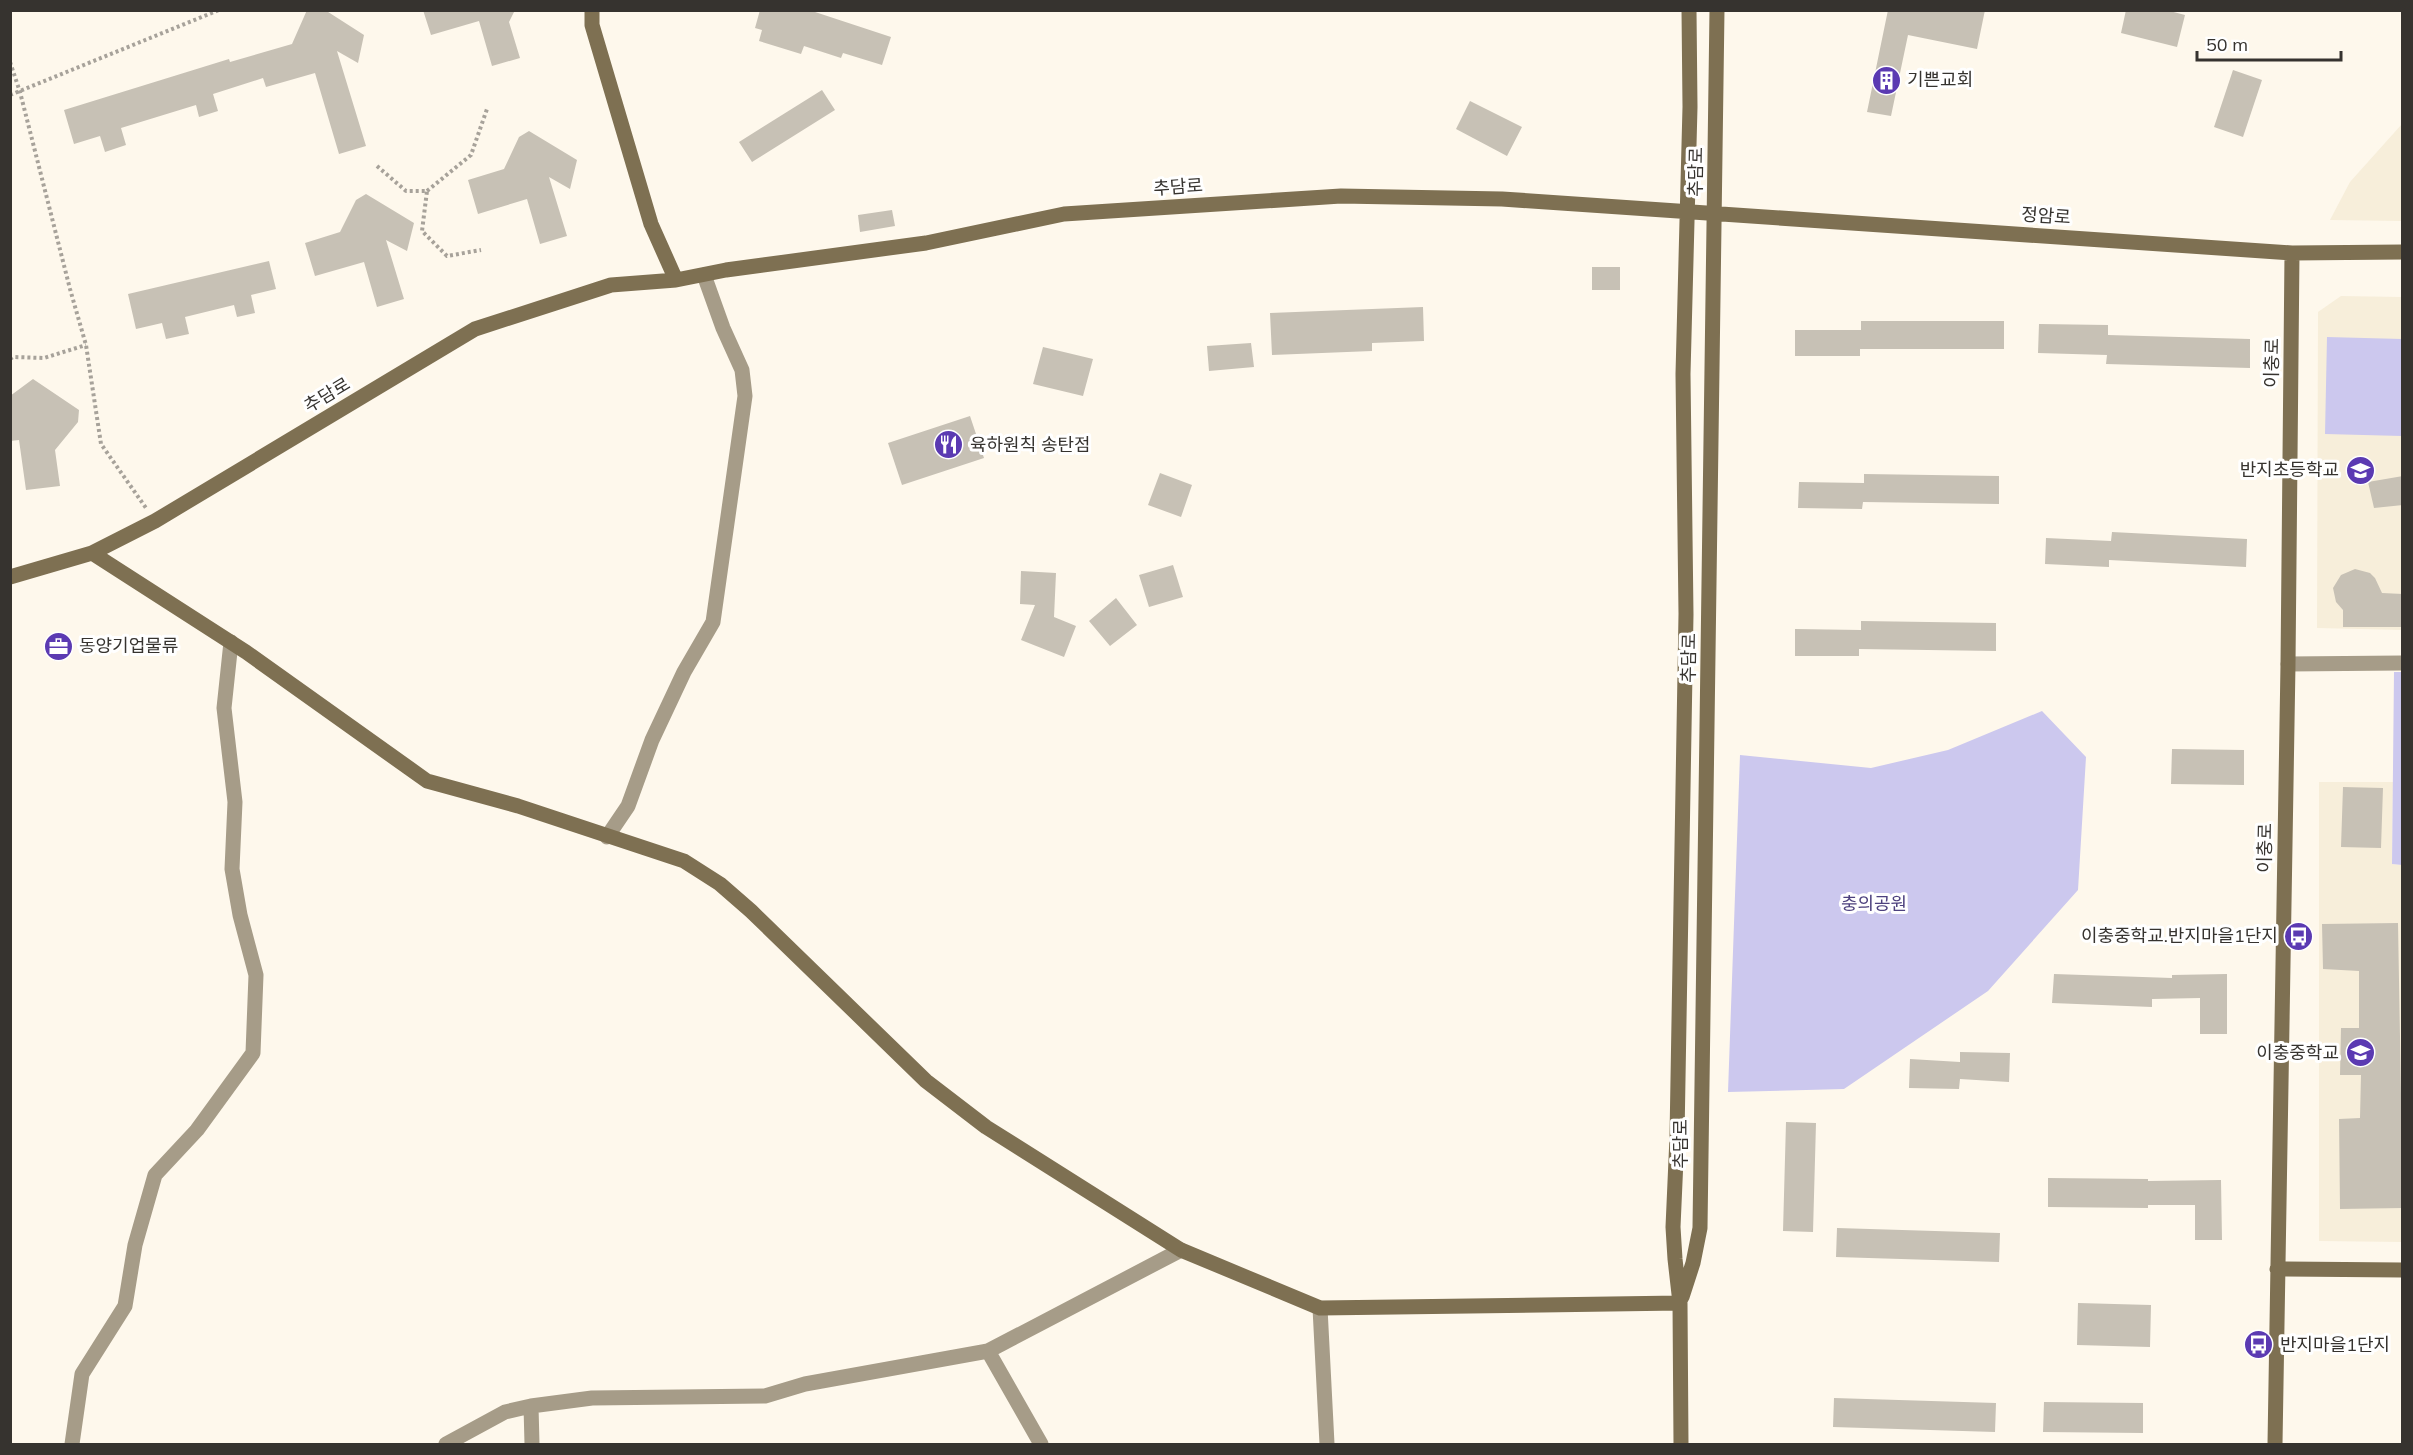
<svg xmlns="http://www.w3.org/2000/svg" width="2413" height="1455" font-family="Mulish,'Noto Sans KR',sans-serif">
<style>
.built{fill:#f7eeda}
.green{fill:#ccc8ee}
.building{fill:#c7c1b5}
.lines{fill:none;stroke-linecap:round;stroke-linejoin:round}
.path{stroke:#a7a29a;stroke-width:4;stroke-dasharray:3 3;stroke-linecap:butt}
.street{stroke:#a69c88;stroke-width:15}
.secondary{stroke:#7e7052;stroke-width:15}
.labels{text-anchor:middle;stroke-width:6;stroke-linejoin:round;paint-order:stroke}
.poi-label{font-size:18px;fill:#36332f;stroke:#fff;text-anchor:start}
.street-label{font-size:18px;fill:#36332f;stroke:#fff}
.park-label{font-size:18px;fill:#4d417e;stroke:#fff}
</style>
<rect width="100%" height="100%" fill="#fef8ec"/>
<path class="built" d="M2402 124V221L2330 220 2350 182Z
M2341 296 2402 297V630L2317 628 2318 312Z
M2319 782H2393L2392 864 2402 865V1242L2319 1241Z"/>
<path class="green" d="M2327 337 2402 339V436L2325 434Z
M2394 672H2402V865L2392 864Z
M2042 711 2086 757 2078 890 1988 991 1844 1089 1728 1092 1740 755 1871 768 1948 750Z"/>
<path class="building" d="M307 10H325L364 35 358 63 337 51 366 146 339 154 315 73 266 87 263 78 213 94 218 111 199 117 196 105 121 128 126 145 105 152 100 136 74 144 64 110 229 59 230 62 292 44Z
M423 10H515L509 22 520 58 492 66 479 21 431 35Z
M760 10H809L891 37 882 65 843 53 841 58 804 46 801 54 759 41 762 30 755 28Z
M1888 10H1985L1977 49 1908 35 1891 116 1867 112Z
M2126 10H2166L2185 15 2177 47 2121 33Z
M2233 70 2262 80 2243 137 2214 127Z
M822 90 835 110 752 162 739 142Z
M1470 101 1522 127 1507 156 1456 129Z
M529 131 577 160 570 189 549 177 567 236 540 244 527 199 478 214 468 180 504 169 519 137Z
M366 194 414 223 407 251 386 240 404 299 377 307 364 262 315 276 305 243 340 232 356 200Z
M892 210 895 226 860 232 858 215Z
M269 261 276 289 251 295 255 313 237 317 234 305 185 317 189 334 166 339 162 323 136 329 128 294Z
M1592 267H1620V290H1592Z
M1423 307 1424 341 1372 343V351L1272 355 1270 313Z
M1861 321H2004V349H1860V356H1795V330H1861Z
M2039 324 2108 325V335L2250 339V368L2106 364 2107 355 2038 353Z
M1251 343 1254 367 1209 371 1207 346Z
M1043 347 1093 359 1083 396 1033 384Z
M33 379 79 410 78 422 55 450 60 486 26 490 19 440 10 441V396Z
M970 416 984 458 902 485 888 443Z
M1160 473 1192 485 1181 517 1148 505Z
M1864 474 1999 476V504L1863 502 1862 509 1798 508 1799 482 1864 483Z
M2403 476V505L2374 508 2368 482Z
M2112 532 2247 539 2246 567 2109 560V567L2045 564 2046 538 2111 541Z
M1173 565 1183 597 1149 607 1139 575Z
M2355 569 2370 573 2375 578 2382 593 2403 594V627H2343V610L2336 602 2333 588 2341 575Z
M1021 571 1056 573 1054 617 1076 626 1064 657 1021 640 1035 605 1020 604Z
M1116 598 1137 625 1110 646 1089 621Z
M1861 621 1996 623V651L1859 649V656H1795V629L1861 630Z
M2172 749 2244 750V785L2171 784Z
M2343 787 2383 788 2381 848 2341 847Z
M2398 923 2403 1208 2340 1209 2339 1119 2360 1118 2361 1075H2340L2341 1028H2359V971L2323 969 2322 924Z
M2054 974 2172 978V975L2227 974V1034H2200V998L2152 999V1007L2052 1003Z
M1960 1052 2010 1053 2009 1082 1960 1079 1959 1089 1909 1088 1910 1059 1960 1062Z
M1786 1122 1816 1123 1813 1232 1783 1231Z
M2048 1178 2148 1179V1181L2221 1180 2222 1240H2195V1205H2148V1208L2048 1207Z
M1837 1228 2000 1233 1999 1262 1836 1257Z
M2078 1303 2151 1305 2150 1347 2077 1345Z
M1834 1398 1996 1403 1995 1432 1833 1427Z
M2044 1402 2143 1403V1433L2043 1432Z"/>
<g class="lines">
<path class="path" d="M10 62 20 92 70 289 86 345 101 444 146 508
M10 95 219 10
M377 166 406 191H427L422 231 447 256 481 250
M427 191 471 155 487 109
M10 359 13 357 44 358 86 345"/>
<path class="street" d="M2288 664 2402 663
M607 837 628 806 652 740 684 672 713 622 745 396 742 370 723 328 704 275
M1320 1308 1327 1444
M72 1444 82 1374 125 1306 135 1245 155 1175 197 1130 253 1053 256 975 240 915 232 869 235 802 224 708 231 642
M446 1444 505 1412 531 1406
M532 1444 531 1406 592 1398 765 1396 805 1384 988 1351
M1041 1444 988 1351 1181 1250"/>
<path class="secondary" d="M592 10V25L651 224 676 280
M92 553 246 652 427 781 518 806 684 861 720 884 751 911 926 1081 986 1127 1181 1250 1320 1308 1680 1303
M10 577 92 553 155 521 475 329 611 285 676 280 726 270 926 243 1064 214 1341 196 1502 199 2292 253 2402 252
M2277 1269 2402 1270
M1682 1297 1693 1263 1700 1228 1717 10
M1681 1444 1680 1303 1675 1259 1673 1227 1677 1137 1686 614 1683 374 1690 107 1689 10
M2275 1444 2288 664 2292 253"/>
</g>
<defs>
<symbol id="building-disc" viewBox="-11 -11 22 22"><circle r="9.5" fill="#5b3ab2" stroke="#fff"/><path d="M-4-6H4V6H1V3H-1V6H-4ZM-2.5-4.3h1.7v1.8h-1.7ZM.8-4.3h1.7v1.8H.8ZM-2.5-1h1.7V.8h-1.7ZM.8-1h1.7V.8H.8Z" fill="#fff"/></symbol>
<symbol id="restaurant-disc" viewBox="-11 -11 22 22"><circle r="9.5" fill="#5b3ab2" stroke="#fff"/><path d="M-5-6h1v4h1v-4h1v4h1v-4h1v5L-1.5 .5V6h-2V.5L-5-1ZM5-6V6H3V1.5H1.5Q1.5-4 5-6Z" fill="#fff"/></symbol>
<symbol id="school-disc" viewBox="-11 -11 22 22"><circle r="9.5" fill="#5b3ab2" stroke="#fff"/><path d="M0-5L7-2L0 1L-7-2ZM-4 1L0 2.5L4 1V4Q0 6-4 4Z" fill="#fff"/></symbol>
<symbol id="office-disc" viewBox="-11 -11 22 22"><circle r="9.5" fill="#5b3ab2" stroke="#fff"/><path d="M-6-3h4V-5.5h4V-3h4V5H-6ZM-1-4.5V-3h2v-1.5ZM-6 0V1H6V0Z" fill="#fff"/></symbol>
<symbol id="bus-disc" viewBox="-11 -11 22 22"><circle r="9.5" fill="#5b3ab2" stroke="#fff"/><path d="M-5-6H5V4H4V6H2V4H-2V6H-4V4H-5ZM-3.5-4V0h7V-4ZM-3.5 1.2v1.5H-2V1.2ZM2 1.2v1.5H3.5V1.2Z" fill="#fff"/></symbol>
</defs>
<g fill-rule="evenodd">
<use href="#building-disc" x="1870" y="64" width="33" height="33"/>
<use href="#restaurant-disc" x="932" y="428" width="33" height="33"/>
<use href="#school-disc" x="2344" y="454" width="33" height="33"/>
<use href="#office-disc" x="42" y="630" width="33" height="33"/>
<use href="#bus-disc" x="2282" y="920" width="33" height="33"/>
<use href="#school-disc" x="2344" y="1036" width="33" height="33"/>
<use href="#bus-disc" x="2242" y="1328" width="33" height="33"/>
</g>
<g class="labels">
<g class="poi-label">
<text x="1907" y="86">기쁜교회</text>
<text x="970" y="451">육하원칙 송탄점</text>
<text x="2339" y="476" text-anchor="end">반지초등학교</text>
<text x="79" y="652">동양기업물류</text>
<text x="2278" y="942" text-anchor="end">이충중학교.반지마을1단지</text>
<text x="2339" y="1059" text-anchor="end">이충중학교</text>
<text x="2280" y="1351">반지마을1단지</text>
</g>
<g class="street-label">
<text transform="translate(1696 172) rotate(-89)" y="6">추담로</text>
<text transform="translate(1178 187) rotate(-4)" y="6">추담로</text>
<text transform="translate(2046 216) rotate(4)" y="6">정암로</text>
<text transform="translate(2272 363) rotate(-89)" y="6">이충로</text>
<text transform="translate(327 395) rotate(-31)" y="6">추담로</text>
<text transform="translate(1689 658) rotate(-89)" y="6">추담로</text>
<text transform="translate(2265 848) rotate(-89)" y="6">이충로</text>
<text transform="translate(1681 1144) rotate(-90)" y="6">추담로</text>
</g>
<g class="park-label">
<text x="1874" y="910">충의공원</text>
</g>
</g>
<rect width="2413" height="1455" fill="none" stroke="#36332f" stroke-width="24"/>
<path d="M2197 51v9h144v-9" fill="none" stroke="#36332f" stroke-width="3"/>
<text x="2206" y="51" font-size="18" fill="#36332f" stroke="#ffffff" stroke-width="4.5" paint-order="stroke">50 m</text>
</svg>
